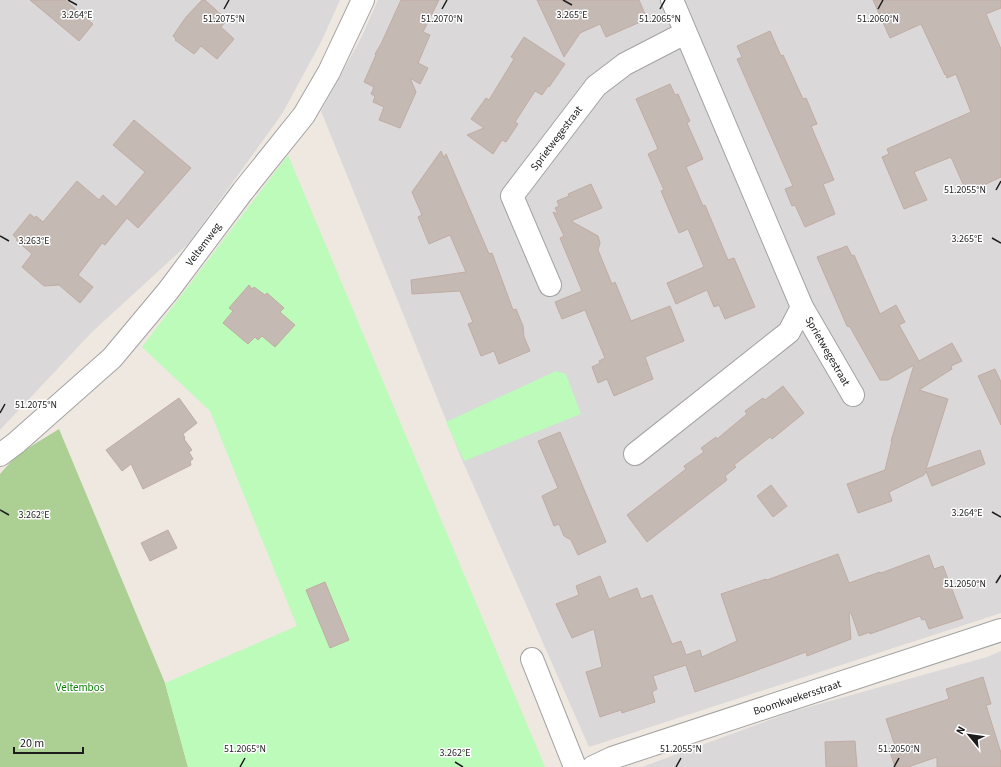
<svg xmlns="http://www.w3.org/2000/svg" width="1001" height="767" font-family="'Source Sans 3',sans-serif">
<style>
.residential{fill:#dad8d9}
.forest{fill:#accf93}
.park{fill:#bcfbba}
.building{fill:#c5b9b4;stroke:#c0aca2}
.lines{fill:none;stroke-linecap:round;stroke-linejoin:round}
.minor-casing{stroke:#a3a3a3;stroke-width:24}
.minor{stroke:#fff;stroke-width:22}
.ticks{fill:none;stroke:#1c1c1c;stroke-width:1.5}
.labels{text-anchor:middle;stroke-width:3;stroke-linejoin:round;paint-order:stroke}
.street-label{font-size:11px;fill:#1c1c1c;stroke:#fff}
.park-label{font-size:11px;fill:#0a7d06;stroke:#fff}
.ticks-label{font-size:10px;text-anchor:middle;fill:#1c1c1c;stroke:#fff;stroke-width:3;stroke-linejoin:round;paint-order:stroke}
</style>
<rect width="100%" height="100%" fill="#eee8e0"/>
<path class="residential" d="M0 0H340L321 42 282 114 188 244 92 332 0 430Z
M378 0H1001V613L589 747 463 462 321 111 361 38Z
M1001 651V767H642L791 712 987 657Z"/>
<path class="forest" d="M59 429 165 683 188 767H0V474L17 455Z"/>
<path class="park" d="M288 155 545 767H188L165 683 297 626 210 411 142 347Z
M556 371 566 374 581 414 464 461 446 422Z"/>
<path class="building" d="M30 0H65L93 24 79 41Z
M202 0H205L227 20 221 27 234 39 217 59 201 46 194 54 175 40 176 39 173 36 186 17Z
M401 0H439L423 32 430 35 418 63 428 68 420 84 410 78 416 92 400 128 379 120 384 107 373 102 375 96 371 94 374 87 364 82 376 55 375 54 381 44Z
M537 0H639L647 19 606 37 600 24 580 33 564 57Z
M873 0H1001V8L986 14 1001 49V177L967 193 951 157 914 172 927 200 904 209 882 157 889 154 887 149 971 112 956 74 947 78 946 74 945 75 921 24 890 38Z
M770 31 781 56 783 55 803 99 806 98 817 124 811 126 834 180 823 184 835 214 805 227 795 205 792 206 785 189 793 186 737 59 742 57 737 46Z
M524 37 565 64 549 87 548 86 542 95 535 91 515 122 518 124 506 142 502 140 493 154 467 135 484 128 471 119 486 98 489 100 514 59 511 57Z
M670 84 675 95 678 94 684 108 690 121 687 123 703 159 686 167 703 206 705 205 728 260 734 258 755 307 725 319 719 305 714 307 707 290 676 304 667 283 704 267 688 229 679 233 661 191 664 190 648 154 658 149 636 99Z
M134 120 191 168 138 228 127 218 105 245 102 243 78 275 93 287 80 303 59 285 44 286 22 267 32 254 16 240 17 239 13 235 30 214 35 218 36 216 43 222 77 181 99 200 103 195 116 207 145 172 113 145Z
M441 151 444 158 446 154 489 254 492 253 513 310 516 309 523 326 524 337 530 351 499 364 494 351 481 356 468 324 473 322 460 291 412 294 411 280 466 272 450 235 429 244 418 217 422 215 412 192Z
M591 184 602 208 571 221 598 236 600 243 598 250 612 284 615 282 631 321 670 306 684 341 645 357 653 379 614 396 607 379 598 383 592 367 600 363 599 361 605 358 585 310 562 319 555 302 582 291 560 238 564 236 553 212 558 214 555 208 559 206 557 201 569 196 568 194Z
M847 246 852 256 854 255 880 314 896 305 905 322 899 325 919 361 952 343 962 361 951 366 952 369 919 390 948 399 926 469 980 450 985 464 932 486 926 471 924 475 889 492 892 501 858 513 847 484 885 470 892 441H891L914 365 888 380H880L850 327 847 326 817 257Z
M249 285 252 289 254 287 265 295 267 293 284 308 280 312 295 325 275 347 262 336 258 340 255 337 248 344 223 323 233 311 229 308Z
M995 369 1001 382V425L978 376Z
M783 386 804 413 772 439 770 437 734 465 736 467 725 476 727 480 647 542 627 515 686 469 684 466 704 452 701 448 716 437 717 439 747 414 745 411 763 398 765 400Z
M179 398 197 423 183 434 185 438 184 439 192 450 189 452 193 459 190 461 191 465 143 489 131 464 122 471 106 450Z
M560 432 606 542 578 555 571 540 564 536 559 524 554 526 542 496 558 488 538 441Z
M771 485 787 506 773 517 757 496Z
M168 530 177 548 150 561 141 543Z
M838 554 849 583 880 572 881 573 929 555 934 569 943 566 963 618 929 629 925 619 922 620 920 616 870 634V632L859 636 851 613H849L851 639 807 656 806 652 741 676 695 692 686 665 653 676 657 689 652 692 655 702 622 713 621 710 600 717 586 672 602 667 594 629 572 638 556 604 579 595 576 586 600 576 609 599 637 588 641 599 652 595 672 644 681 641 686 655 700 650 702 657 737 641 721 594 766 579 767 580Z
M325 582 349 640 330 648 306 590Z
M983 677 991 704 986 705 1001 753V767H937V757L908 767H895L889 749 895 746 886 719 949 699 946 689Z
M855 741 857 767H826L825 742Z"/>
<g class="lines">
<defs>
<path id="minor" d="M550 285 512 196 596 86 625 64 685 33
M802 307 853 395
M635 454 789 332 802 307 672 0
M0 455 16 443 112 358 168 291 243 191 304 115 329 72 363 0
M532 659 575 767
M593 767 612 758 1001 630"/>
</defs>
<use href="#minor" class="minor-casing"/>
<use href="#minor" class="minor"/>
</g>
<path class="ticks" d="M68 0 77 5M563 0 572 5M224 9 229 0M442 9 447 0M660 9 665 0M878 9 883 0M996 190 1001 181M0 236 9 241M992 238 1001 243M0 413 5 404M0 510 9 515M992 512 1001 517M996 583 1001 575M455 762 463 767M240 767 245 758M676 767 681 758M894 767 899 758"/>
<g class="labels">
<g class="street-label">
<text transform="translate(556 138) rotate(-53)" y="4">Sprietwegestraat</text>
<text transform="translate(203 244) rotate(-53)" y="4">Veltemweg</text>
<text transform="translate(828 351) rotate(60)" y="4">Sprietwegestraat</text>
<text transform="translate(797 697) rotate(-18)" y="4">Boomkwekersstraat</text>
</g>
<g class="park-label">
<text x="80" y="691">Veltembos</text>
</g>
</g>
<g class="ticks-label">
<text x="77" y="18">3.264°E</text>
<text x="572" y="18">3.265°E</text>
<text x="224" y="22">51.2075°N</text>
<text x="442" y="22">51.2070°N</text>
<text x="660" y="22">51.2065°N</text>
<text x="878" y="22">51.2060°N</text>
<text x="965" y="193">51.2055°N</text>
<text x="967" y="242">3.265°E</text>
<text x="34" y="244">3.263°E</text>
<text x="36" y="408">51.2075°N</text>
<text x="967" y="516">3.264°E</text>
<text x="34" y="518">3.262°E</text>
<text x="965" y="587">51.2050°N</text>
<text x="245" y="752">51.2065°N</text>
<text x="681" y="752">51.2055°N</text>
<text x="899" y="752">51.2050°N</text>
<text x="455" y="756">3.262°E</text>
</g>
<g transform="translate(969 735) rotate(299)" stroke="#ffffff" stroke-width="3" paint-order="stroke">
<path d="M0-3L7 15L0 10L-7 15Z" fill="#1c1c1c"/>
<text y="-6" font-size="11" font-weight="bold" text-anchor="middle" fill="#1c1c1c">N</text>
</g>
<path d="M14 747v6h69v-6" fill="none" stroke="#1c1c1c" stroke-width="2"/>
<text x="20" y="747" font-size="12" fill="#1c1c1c" stroke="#ffffff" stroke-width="3" paint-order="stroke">20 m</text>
</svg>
